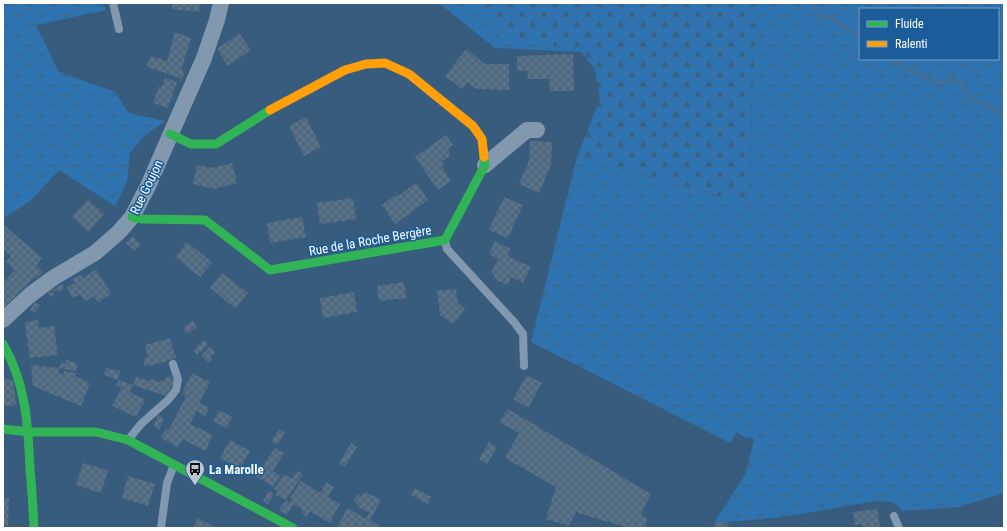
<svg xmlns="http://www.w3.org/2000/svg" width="1007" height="531" font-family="'Roboto Condensed',sans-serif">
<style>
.grass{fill:url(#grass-tufts);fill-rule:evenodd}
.forest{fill:url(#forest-firs)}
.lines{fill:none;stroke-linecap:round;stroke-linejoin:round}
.stream{stroke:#406e98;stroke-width:4.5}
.building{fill:url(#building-cross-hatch)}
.lane{stroke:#8198af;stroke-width:8}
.street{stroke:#8198af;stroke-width:16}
.fast{stroke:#30b455;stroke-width:9}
.slow{stroke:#ff9f0a;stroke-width:9}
.labels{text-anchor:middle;stroke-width:3;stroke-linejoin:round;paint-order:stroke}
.street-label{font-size:13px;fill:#fff;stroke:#1a5d9a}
.poi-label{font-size:13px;font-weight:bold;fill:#fff;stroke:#1a5d9a;text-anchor:start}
</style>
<defs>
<pattern id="grass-tufts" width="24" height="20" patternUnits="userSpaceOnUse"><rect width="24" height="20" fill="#2e73af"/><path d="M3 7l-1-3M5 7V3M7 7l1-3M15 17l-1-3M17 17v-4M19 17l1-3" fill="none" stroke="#3e5e79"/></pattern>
<pattern id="forest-firs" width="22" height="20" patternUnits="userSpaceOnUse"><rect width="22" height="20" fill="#2e73af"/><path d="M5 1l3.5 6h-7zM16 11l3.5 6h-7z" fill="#3e5e79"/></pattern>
<pattern id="building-cross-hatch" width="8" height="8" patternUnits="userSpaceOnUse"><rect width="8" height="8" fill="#56738d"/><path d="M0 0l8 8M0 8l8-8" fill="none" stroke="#505c66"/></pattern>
</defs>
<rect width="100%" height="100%" fill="#375c7d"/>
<path class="grass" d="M3 3H103L106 10 36 25 59 72 115 92 129 113 165 121 144 136 130 153 127 182 115 206 59 170 30 201 3 219Z
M439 3H478L497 31 581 52 495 48Z
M751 3H1004V493L959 507 902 511 893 502 875 501 783 517 714 523 746 473 754 439 744 437 737 432 730 443 531 342 577 157 747 203 757 6ZM860 9H998V59H860Z"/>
<path class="forest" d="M478 3H751L757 6 747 203 577 157 600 99 595 70 581 52 497 31Z"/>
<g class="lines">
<path class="stream" d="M812 3 815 10 820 16 833 19 860 37
M892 59 902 66 938 83 951 80 959 81 969 98 1004 114"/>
</g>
<path class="building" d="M172 3H200L199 12 172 9Z
M175 32 191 38 181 70 185 71 182 79 148 67 147 65 150 56 167 61Z
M239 33 251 50 228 66 217 49Z
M466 49 485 64H509V90L476 89 467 82 462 89 445 76Z
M573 54 574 91H550L549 79H528L527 71H517V56Z
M165 78 177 82 168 108 153 103 159 86 162 87Z
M306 117 321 147 304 156 289 126Z
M446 135 453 145 448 149 450 152 449 157 442 161 445 165 442 167 451 181 438 190 415 157Z
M530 141 552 142 551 165 539 193 519 184 529 161Z
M232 163 237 183 214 189 193 184 197 165 212 168Z
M416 183 428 200 395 224 382 205 397 194 398 196Z
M504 197 523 205 508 238 489 230Z
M353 198 356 219 320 224 317 203Z
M88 199 104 214 88 232 72 217Z
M302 217 306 237 270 243 267 223Z
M4 225 42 258 36 266 43 272 36 278 34 277 3 309V283L15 270 6 262 11 256 3 249Z
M133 236 141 245 134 251 126 243Z
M495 241 511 249 508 256 531 267 523 283 511 277 508 285 496 280 492 271 498 259 489 254Z
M187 242 212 262 200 277 175 257Z
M96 269 111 294 101 300 102 301 98 303 94 296 85 301 80 294 73 298 67 287 75 283 73 279 81 275 83 278Z
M222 273 248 293 235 308 210 288Z
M404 282 406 298 379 301 377 286Z
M62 284 65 288 58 292 57 290 53 292 54 294 51 297 48 293Z
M456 289 458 303 465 309 453 324 440 315 437 291Z
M354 292 357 312 323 318 320 298Z
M35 302 40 305 35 313 30 310Z
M38 320 39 328 54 326 58 355 30 358 25 324 26 322Z
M193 321 197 327 187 334 183 328Z
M170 338 176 358 151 366V365L145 366 143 359 148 357 145 345Z
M205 340 208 345 197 355 193 350Z
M210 347 215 353 210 357 212 360 208 363 201 355Z
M66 360 77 363 76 371 59 368 61 363 65 364Z
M31 365 59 368V373L63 375 64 371 76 373 75 376 90 383 81 406 33 386Z
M106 368 120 371 118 380 133 385 130 392 145 400 136 417 112 406 122 388 116 386 118 380 104 375Z
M192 373 210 382 199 403 209 408 205 416 197 411 190 424 213 435 205 451 183 439 178 447 161 438 166 429 169 430 186 396 182 393Z
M527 375 542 383 528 408 513 399Z
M168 376 175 379 166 396 133 385 136 377 150 381 152 379 160 382 161 380 163 381Z
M3 379 13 380 16 404 12 406 3 405Z
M508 409 651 494 644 507 641 516 647 518 645 528H629L578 513 579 512 577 511 568 526 546 519 556 487 505 458 519 433 500 422Z
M219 410 232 417 226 428 213 421Z
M158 415 164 419 159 430 153 426Z
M279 429 285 433 277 445 271 441Z
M230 440 250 451 240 469 220 458Z
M489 442 497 447 487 464 479 459Z
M351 443 357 447 345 467 339 463Z
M275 448 284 453 273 471 280 476 273 486 255 476Z
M83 463 108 470 101 493 76 485Z
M297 471 303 474 286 500 275 495 278 491 274 489 284 474 292 479Z
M128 476 155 484 148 506 122 498Z
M300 481 321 493 326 482 334 487 328 497 340 504 330 523 310 511 307 517 301 513 303 510 293 504 287 515 279 510 286 500 290 503 292 500 290 499Z
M415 488 431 497 428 504 411 495Z
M269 491 274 494 268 504 263 501Z
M365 492 381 500 370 520 382 528H340L337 526 348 508 366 519 369 513 357 506 358 504 353 502 358 494 362 496Z
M3 498H9L8 526 3 525Z
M877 509 880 528H863L862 524 855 525 853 512Z
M198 518 216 528H192Z
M727 521 728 528H715L714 523Z"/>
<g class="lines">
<path class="lane" d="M113 3 119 29
M445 241 447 249 514 322 523 334 524 366
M128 440 141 424 168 400 176 390 178 379 173 364
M894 516 899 528
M161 528 167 483 174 465"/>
<path class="street" d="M485 165 527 130H537
M3 320 30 295 53 278 95 253 119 232 132 217 148 186 204 58 217 20 221 3"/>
<path class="fast" d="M170 134 191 144H216L270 110
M132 217 142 219 205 220 270 270 445 240 485 165 484 157
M3 344C26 384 28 424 30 469 32 489 33 508 34 528
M3 429 28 432H96L128 440 293 528"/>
<path class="slow" d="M270 110 345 70 366 64 385 63 409 74 473 126 482 139 484 157"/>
</g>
<defs>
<symbol id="bus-pin" viewBox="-11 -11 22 30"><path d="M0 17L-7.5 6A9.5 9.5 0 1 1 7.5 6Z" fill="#b9c6d2" stroke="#1a5d9a"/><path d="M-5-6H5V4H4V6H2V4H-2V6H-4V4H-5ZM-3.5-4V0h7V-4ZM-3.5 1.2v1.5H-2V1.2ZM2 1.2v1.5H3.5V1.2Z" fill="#111"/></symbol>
</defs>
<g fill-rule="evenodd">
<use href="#bus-pin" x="184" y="458" width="22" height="30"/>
</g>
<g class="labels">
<g class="street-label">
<text transform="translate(146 187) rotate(-64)" y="5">Rue Goujon</text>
<text transform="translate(370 240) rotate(-10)" y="5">Rue de la Roche Bergère</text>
</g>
<g class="poi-label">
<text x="209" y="474">La Marolle</text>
</g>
</g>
<rect width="1007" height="531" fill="none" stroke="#ffffff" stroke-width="8"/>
<rect x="859" y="8" width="140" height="52" fill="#1a5d9a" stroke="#769ec2"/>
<rect x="867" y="21" width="20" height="6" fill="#30b455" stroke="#769ec2"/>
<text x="895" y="28" font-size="12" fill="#ffffff">Fluide</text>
<rect x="867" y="41" width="20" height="6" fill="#ff9f0a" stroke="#769ec2"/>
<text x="895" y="48" font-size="12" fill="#ffffff">Ralenti</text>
</svg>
